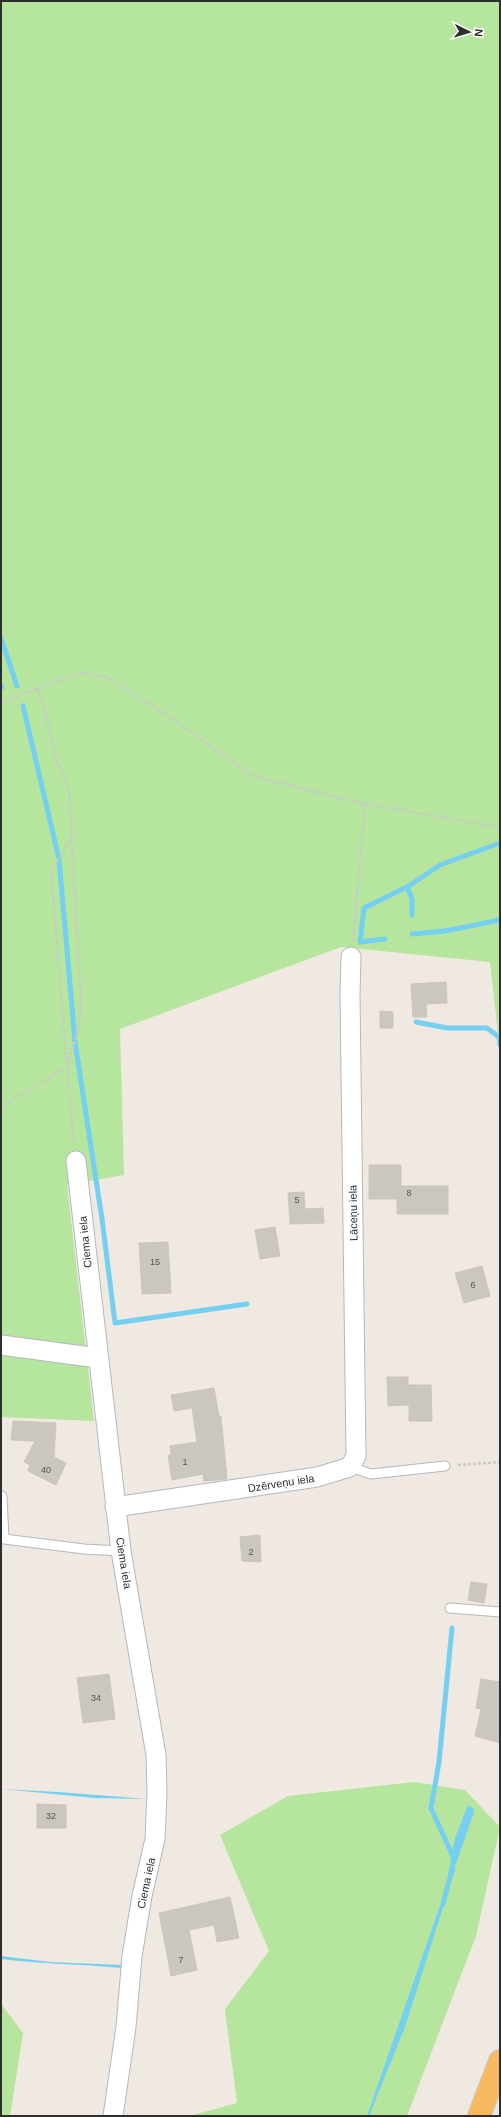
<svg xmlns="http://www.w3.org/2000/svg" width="501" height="2117" font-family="Helvetica,sans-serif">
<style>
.green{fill:#b6e59e}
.water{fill:#75cff0}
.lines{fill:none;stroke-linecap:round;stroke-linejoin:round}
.stream{stroke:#75cff0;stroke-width:5}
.building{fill:#cbc7bf;stroke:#cbc5ba}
.service-casing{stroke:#b4b7c1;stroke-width:11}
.minor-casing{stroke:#b4b7c1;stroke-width:21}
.trunk-casing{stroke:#c9c9c9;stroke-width:24}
.path{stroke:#c9c9c9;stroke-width:2.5;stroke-dasharray:3 2;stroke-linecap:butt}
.service{stroke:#fff;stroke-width:9}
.minor{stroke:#fff;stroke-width:19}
.trunk{stroke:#f8ba60;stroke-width:22}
.labels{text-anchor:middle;stroke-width:3;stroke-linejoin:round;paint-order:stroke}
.number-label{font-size:9px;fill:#555452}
.street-label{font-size:11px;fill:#2e2e2e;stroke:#fff}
</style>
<rect width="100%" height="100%" fill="#efe9e1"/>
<path class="green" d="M1 1H500V1052L490 962 341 947 120 1029 124 1175 67 1185 94 1421 1 1417Z
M414 1782 465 1790 500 1827 476 1936 407 2116H189L237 2103 225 2009 269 1951 220 1835 288 1796Z
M1 2004 23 2033 10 2116H1Z"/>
<path class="water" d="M1 1789 58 1792 148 1799 95 1798Z
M468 1805 474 1809 473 1815 456 1864 450 1860 455 1838Z
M450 1866 456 1867 405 2027 369 2116H367L444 1894Z
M1 1956 50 1962 121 1965V1968C81 1964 41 1964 1 1959Z"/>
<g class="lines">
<path class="stream" d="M1 638 17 686
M1 685 2 687
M23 706 59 859 75 1042 102 1219 115 1323 247 1304
M407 887 412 899V915
M412 934 445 931 500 920
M385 939 360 942 364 908 407 887 440 865 500 843
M416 1022 447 1028H487L499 1037 500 1045
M451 1873 454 1859 431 1808 439 1762 452 1628
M443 1904 448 1884"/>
</g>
<path class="building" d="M446 982 447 1003 426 1004 427 1017H413L411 984Z
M380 1011 393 1012V1028H380Z
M369 1165H401V1186H448V1214H397V1199H369Z
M304 1192 305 1209 323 1208 324 1223 290 1224 288 1193Z
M275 1227 280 1256 260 1259 255 1230Z
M168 1242 171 1293 142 1294 139 1243Z
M482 1266 490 1296 464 1303 455 1273Z
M387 1377H408V1385H431L432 1421H409V1405L388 1406Z
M214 1388 219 1416H221L227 1479 204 1481 203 1474 172 1480 168 1456 171 1455 170 1446 197 1442 192 1408 174 1411 171 1395Z
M13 1421 56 1423 54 1457 66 1463 56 1485 28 1471 30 1465 24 1462 35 1441 11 1440Z
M260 1535 261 1562 242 1561 240 1537Z
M471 1582 487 1584 484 1603 468 1600Z
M109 1674 115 1719 83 1723 77 1678Z
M481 1679 500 1682V1743L475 1736 481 1709 476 1708Z
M37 1804 66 1805V1828H37Z
M230 1897 239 1938 217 1942 214 1925 189 1930 197 1970 171 1976 159 1913Z"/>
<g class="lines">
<defs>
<path id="service" d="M350 1467 371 1474 445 1466
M2 1496 4 1539 84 1549 121 1551
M450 1608 500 1612"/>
<path id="minor" d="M76 1161 121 1551 156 1755 157 1793 155 1839 142 1896 132 1956 126 2027 113 2116
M1 1345 98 1358
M115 1507 317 1477 350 1467 356 1456 350 995 351 957"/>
<path id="trunk" d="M479 2116 500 2061"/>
</defs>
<use href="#service" class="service-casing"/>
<use href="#minor" class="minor-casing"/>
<use href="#trunk" class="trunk-casing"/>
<path class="path" d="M37 688 44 708 58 765 69 789 81 1001 79 1027 67 1067 74 1144
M1 703 37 688 81 673 107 677 171 718 253 776 365 804 500 827
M353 941 365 804
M1 1107 67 1067 51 871 72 838
M458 1465 500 1462"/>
<use href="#service" class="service"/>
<use href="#minor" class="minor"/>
<use href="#trunk" class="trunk"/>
</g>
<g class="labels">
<g class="number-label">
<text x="409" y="1196">8</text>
<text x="297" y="1203">5</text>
<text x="155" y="1265">15</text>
<text x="473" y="1288">6</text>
<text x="185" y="1465">1</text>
<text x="46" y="1473">40</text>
<text x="251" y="1555">2</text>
<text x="96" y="1701">34</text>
<text x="51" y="1819">32</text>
<text x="181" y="1963">7</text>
</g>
<g class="street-label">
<text transform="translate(353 1213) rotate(-91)" y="4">Lāceņu iela</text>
<text transform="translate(85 1242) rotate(-96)" y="4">Ciema iela</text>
<text transform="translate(281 1483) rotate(-9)" y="4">Dzērveņu iela</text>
<text transform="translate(124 1563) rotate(81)" y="4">Ciema iela</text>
<text transform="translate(146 1883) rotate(-78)" y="4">Ciema iela</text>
</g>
</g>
<rect width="501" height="2117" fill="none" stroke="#2e2e2e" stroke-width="4"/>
<g transform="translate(469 32) rotate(95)" stroke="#ffffff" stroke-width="3" paint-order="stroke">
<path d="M0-3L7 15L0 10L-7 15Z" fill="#2e2e2e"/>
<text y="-6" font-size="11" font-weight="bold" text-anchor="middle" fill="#2e2e2e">N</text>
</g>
</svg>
